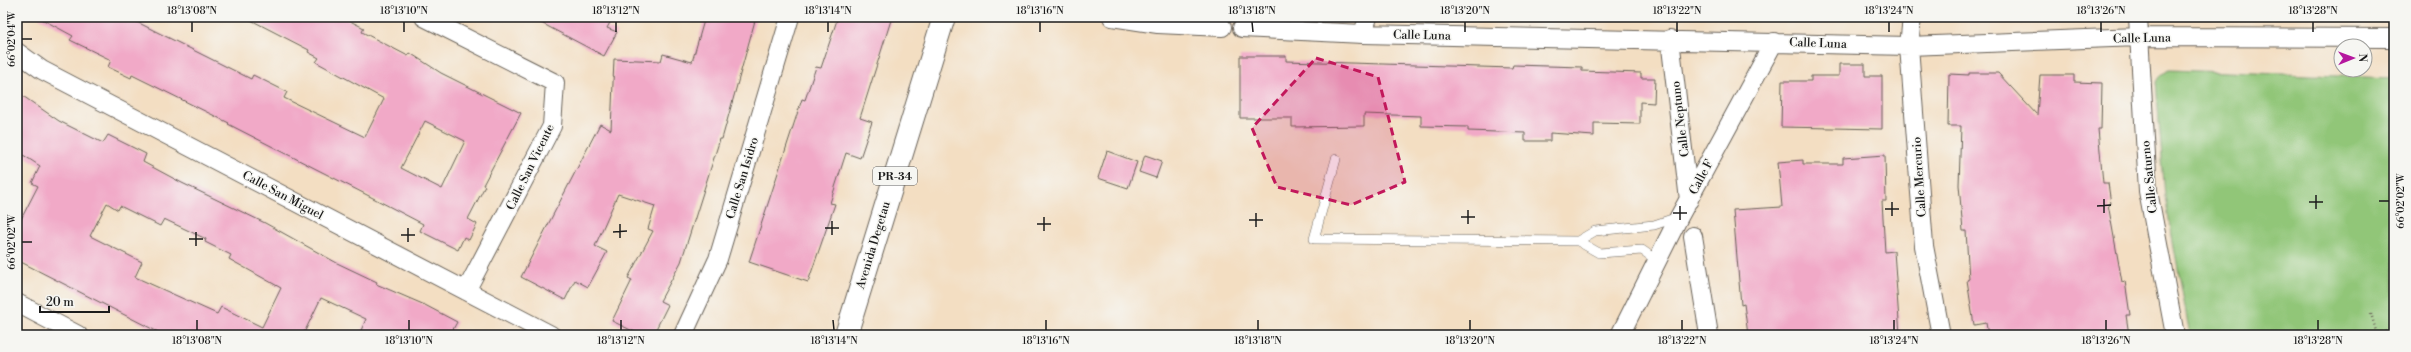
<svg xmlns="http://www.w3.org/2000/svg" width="2411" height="352" font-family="'Libre Bodoni',serif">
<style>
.green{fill:#91c678;stroke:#56714a}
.building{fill:#f1a9c7;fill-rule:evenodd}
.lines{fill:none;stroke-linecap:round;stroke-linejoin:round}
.lane-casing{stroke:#676056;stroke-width:10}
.street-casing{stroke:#676056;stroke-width:20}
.primary-casing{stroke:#676056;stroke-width:24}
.path{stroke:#676056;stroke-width:2.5;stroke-dasharray:1 3;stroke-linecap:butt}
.lane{stroke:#fff;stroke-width:9}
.street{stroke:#fff;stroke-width:18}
.primary{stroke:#fff;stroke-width:22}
.marked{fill:#c2185b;fill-opacity:0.2;stroke:#c2185b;stroke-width:3;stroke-dasharray:8 5;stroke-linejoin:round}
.ticks{fill:none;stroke:#1c1c1c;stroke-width:1.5}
.labels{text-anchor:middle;stroke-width:3;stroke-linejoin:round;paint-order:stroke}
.shield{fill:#f6f6f2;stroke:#5d5d5c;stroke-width:1}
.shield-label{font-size:11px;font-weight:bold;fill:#1c1c1c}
.street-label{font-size:12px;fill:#1c1c1c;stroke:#f6f6f2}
.neatline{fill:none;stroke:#1c1c1c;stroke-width:1.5}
.ticks-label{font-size:10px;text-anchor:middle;fill:#1c1c1c}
</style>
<rect width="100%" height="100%" fill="#f6f6f2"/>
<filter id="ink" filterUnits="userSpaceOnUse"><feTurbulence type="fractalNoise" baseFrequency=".025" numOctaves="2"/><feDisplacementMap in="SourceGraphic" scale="8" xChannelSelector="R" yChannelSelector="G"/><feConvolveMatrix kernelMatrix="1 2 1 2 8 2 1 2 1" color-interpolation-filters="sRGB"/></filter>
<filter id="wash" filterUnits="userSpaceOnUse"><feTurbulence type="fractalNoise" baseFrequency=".012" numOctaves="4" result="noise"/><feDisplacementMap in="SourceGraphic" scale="16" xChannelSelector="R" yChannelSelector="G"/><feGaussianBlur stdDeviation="0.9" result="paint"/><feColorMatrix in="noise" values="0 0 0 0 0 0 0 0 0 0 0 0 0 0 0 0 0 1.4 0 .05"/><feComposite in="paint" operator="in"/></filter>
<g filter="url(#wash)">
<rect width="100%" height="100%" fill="#f3dec2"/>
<path class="green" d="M2170 70 2394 78V335H2190L2165 197 2156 82 2160 75Z"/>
<g id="blocks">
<path class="building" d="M38 17H127L251 79 253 75 287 92 284 98 365 137 384 99 316 62 319 58 308 52 309 50 245 17H342L364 28 362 32 408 56 410 53 441 73 521 113 483 185 485 186 468 219 477 224 469 240 464 237 458 250 420 231 423 224 373 198 228 124 229 123 132 75 131 78 108 67 111 60 70 40 73 36ZM425 121 465 141 442 189 401 168Z
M530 17H613L607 28 617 32 604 56Z
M705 17H756L722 139H720L681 262 660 301 668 305 653 335H641L612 321 632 280 628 278 653 231 648 229 655 206 618 194 595 246 607 252 588 287 575 280 565 300 521 277 600 124 611 130 614 59 661 61 663 54 692 62Z
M838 17H892L860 118 872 122 860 158 846 153 830 203 835 204 808 282 749 262 802 99 805 100 816 67 821 68Z
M1240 56H1286V61L1512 68 1513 65 1582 67V71L1641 73V78H1655L1654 103 1640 102V124L1594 123V136L1550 133V141H1525V133L1468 131V127L1421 126V116L1364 114V126L1292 127V118H1240Z
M1839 64H1865V76H1882V129L1781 127 1782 81H1811V76H1839Z
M1969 73H1998L2037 115 2040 75H2074V82L2102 83 2101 129H2098L2103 183H2108L2111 204H2108L2122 282 2125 281 2130 315H2126L2129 335H1988L1986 323 1974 325 1967 280 1969 279 1966 231H1963L1959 185 1961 126H1948L1949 74 1969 75Z
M17 92 59 121 103 143 108 135 146 154 143 162 182 183 265 223 337 263 377 282 376 284 425 305 457 322 450 335H359L366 319 321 298 303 335H164L17 260V227L38 186 32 183 40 166 17 151ZM107 203 118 210 120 206 160 226 164 219 206 239 205 242 231 255 229 259 281 288 262 327 221 307 217 314 135 277 142 262 90 236Z
M1107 151 1137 162 1128 188 1098 178Z
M1145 155 1162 161 1156 178 1139 172Z
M1885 155 1886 201H1882L1885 252 1894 251 1900 335H1748L1744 304 1741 305 1733 210 1782 207 1778 162 1803 160V164H1843V158Z"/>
</g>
</g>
<g filter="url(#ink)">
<use href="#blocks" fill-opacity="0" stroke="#676056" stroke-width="1"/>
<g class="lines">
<defs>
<path id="lane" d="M1336 159 1314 239 1578 241
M1658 261 1642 250 1599 253 1578 241 1595 231 1654 225 1678 217"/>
<path id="street" d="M424 17 555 83 552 126 466 291
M1112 17 1158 24 1222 27
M1912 17 1909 46 1924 246 1941 335
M2138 17 2148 191 2175 335
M1242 28 1363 34 1909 46 2138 37 2394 38
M1363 34 1368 17
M1670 39 1689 200
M17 52 42 70 551 335
M1693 236 1709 335
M17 303 78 335
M683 335 718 259 790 17
M1620 335 1679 217 1774 42"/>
<path id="primary" d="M846 335 944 17"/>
</defs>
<use href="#lane" class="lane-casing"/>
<use href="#street" class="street-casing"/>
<use href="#primary" class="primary-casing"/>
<path class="path" d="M2371 313 2377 335
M2377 333 2394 330"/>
<use href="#lane" class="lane"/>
<use href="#street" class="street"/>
<use href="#primary" class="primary"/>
</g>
</g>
<path class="marked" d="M1316 58 1378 77 1405 182 1351 205 1277 187 1252 128Z"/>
<path class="ticks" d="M192 22V32M404 22V32M616 22V32M828 22V32M1040 22V32M1252 22 1253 32M1465 22V32M1677 22V32M1889 22V32M2101 22V32M2313 22V32M22 39H32M2316 195V209M2104 199V213M2379 201H2389M1892 202V216M2309 202H2323M1680 206V220M2097 206 2111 205M1885 209H1899M1468 210V224M1256 213V227M1673 213H1687M1044 217V231M1461 217H1475M1249 220H1263M832 221V235M620 224V238M1037 224H1051M408 228V242M825 228H839M196 232V246M613 232 627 231M401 235H415M189 239H203M22 242H32M197 320V330M409 320V330M621 320V330M833 320 834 330M1046 320V330M1258 320V330M1470 320V330M1682 320V330M1894 320V330M2106 320V330M2318 320V330"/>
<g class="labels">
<rect class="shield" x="873" y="167" width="44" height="18" rx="3"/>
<g class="shield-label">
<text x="895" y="180">PR-34</text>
</g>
<g class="street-label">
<text transform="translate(1422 35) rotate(1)" y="4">Calle Luna</text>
<text transform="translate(2142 38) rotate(-1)" y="4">Calle Luna</text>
<text transform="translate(1818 43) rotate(2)" y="4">Calle Luna</text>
<text transform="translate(1680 119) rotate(-97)" y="4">Calle Neptuno</text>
<text transform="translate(530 167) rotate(-64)" y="4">Calle San Vicente</text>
<text transform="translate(1701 177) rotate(-62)" y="4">Calle F</text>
<text transform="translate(1919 177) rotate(-94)" y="4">Calle Mercurio</text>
<text transform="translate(2149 177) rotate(-96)" y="4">Calle Saturno</text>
<text transform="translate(742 178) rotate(-73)" y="4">Calle San Isidro</text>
<text transform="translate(283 195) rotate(28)" y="4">Calle San Miguel</text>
<text transform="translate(873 245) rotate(-73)" y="4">Avenida Degetau</text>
</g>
</g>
<rect width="2411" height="352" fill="none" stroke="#f6f6f2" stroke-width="44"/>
<g transform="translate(2353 58) rotate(89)"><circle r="19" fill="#f6f6f2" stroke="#9f9f9c"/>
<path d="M0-3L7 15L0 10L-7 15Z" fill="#b5179e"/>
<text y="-6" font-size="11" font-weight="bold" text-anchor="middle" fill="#1c1c1c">N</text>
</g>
<path d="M40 306v6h69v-6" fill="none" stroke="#1c1c1c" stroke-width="2"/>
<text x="46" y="306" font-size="12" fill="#1c1c1c" stroke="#f6f6f2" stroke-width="3" paint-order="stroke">20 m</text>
<rect x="22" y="22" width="2367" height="308" class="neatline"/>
<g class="ticks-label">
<text x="192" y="14">18°13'08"N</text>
<text x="404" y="14">18°13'10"N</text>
<text x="616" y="14">18°13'12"N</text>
<text x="828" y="14">18°13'14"N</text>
<text x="1040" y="14">18°13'16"N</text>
<text x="1252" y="14">18°13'18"N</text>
<text x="1465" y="14">18°13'20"N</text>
<text x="1677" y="14">18°13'22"N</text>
<text x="1889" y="14">18°13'24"N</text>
<text x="2101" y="14">18°13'26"N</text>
<text x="2313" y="14">18°13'28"N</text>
<text transform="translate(11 39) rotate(-90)" y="4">66°02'04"W</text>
<text transform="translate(2400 201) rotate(-90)" y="4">66°02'02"W</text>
<text transform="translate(11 242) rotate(-90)" y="4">66°02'02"W</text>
<text x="197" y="344">18°13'08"N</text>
<text x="409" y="344">18°13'10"N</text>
<text x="621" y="344">18°13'12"N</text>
<text x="834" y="344">18°13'14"N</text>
<text x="1046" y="344">18°13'16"N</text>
<text x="1258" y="344">18°13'18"N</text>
<text x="1470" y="344">18°13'20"N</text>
<text x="1682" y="344">18°13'22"N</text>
<text x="1894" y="344">18°13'24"N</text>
<text x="2106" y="344">18°13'26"N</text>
<text x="2318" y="344">18°13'28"N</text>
</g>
</svg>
